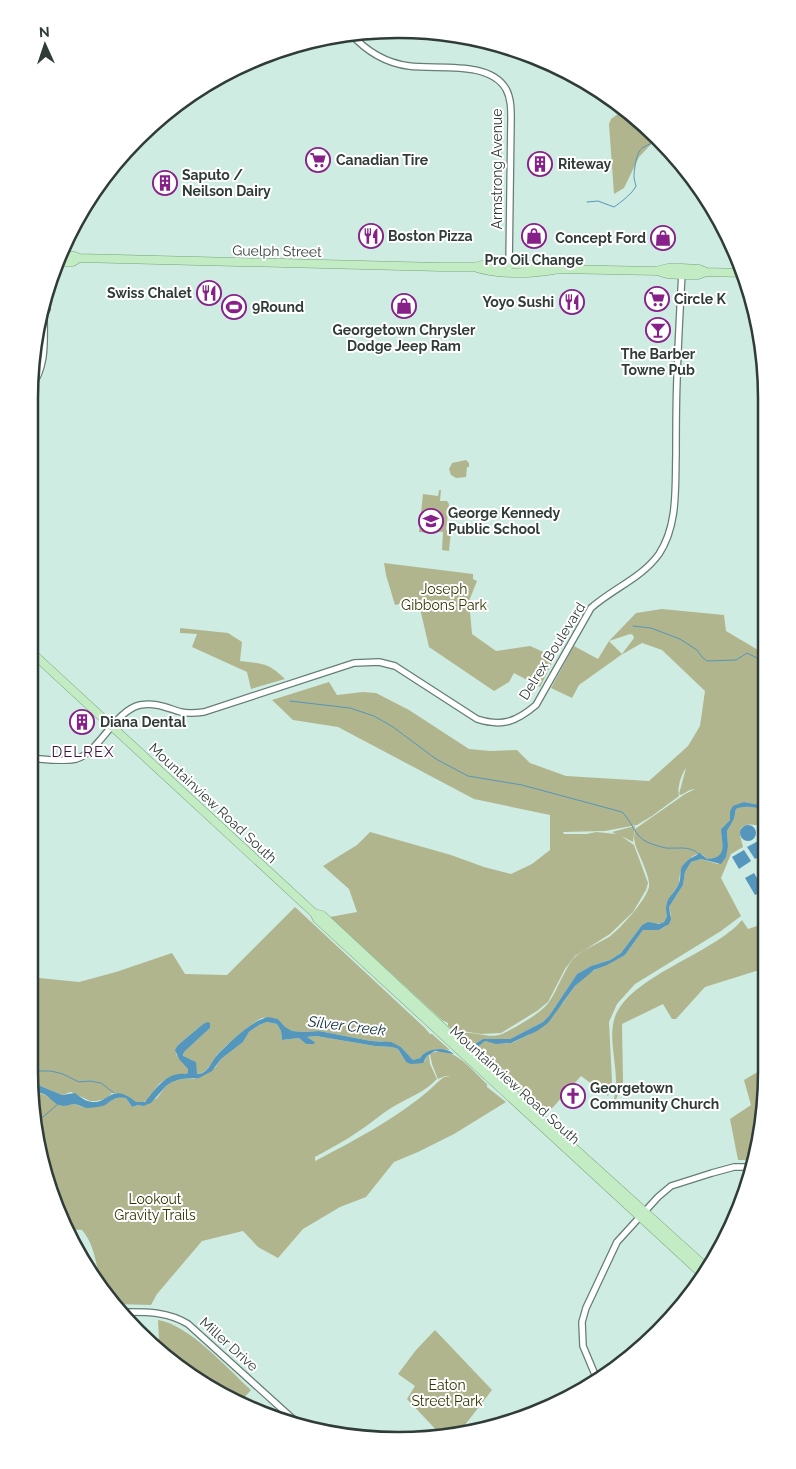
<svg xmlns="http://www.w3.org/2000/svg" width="796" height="1469" font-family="Raleway,sans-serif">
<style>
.green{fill:#b0b58d;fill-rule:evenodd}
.water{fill:#5496bc}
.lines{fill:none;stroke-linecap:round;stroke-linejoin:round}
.stream{stroke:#5496bc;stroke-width:1}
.minor-casing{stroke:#647d76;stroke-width:8}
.major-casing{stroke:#76a579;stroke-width:9}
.minor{stroke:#fff;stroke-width:5.5}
.major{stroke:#c3ebc4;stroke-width:8}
.labels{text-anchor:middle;stroke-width:4;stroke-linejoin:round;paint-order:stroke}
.poi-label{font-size:14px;font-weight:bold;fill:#303c38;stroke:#fff;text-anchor:start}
.street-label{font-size:14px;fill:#303c38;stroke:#fff}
.park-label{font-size:14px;fill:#323600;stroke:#fff}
.neighbourhood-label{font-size:15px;letter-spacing:1px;fill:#421243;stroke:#fff}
.water-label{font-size:15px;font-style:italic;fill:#0f2e3e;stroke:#fff}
.rim{fill:none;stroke:#303c38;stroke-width:2.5}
</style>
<rect width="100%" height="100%" fill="#cfece3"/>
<path class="green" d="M625 109 642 121 657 138 639 157 624 188 614 194 609 124 611 119Z
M466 460 469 463V467H467L466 477 456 478 451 475 449 469 452 463Z
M439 490H441L440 501H447L449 504 446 530 451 531 449 551 442 550 443 532 433 531 432 533 419 532 423 494 438 496Z
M384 563 473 574V579L477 581 469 601 472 634 496 651 530 646 555 657 540 687 514 673 509 682 494 691 429 647 418 600 395 605 386 575Z
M662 609 724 615 726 631 765 654 766 806 744 802 730 811V820L721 829C721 843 729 859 707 859L702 854H698L693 856 684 864 680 873 679 883 666 904 667 916 664 922C658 925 649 923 642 925L621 953 610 960 591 966 577 974 549 1016 543 1022 510 1039H483L470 1047 457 1035C469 1028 488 1040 502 1034 513 1029 543 1012 549 1002 558 989 563 972 573 959 580 951 599 943 609 937 620 929 646 900 649 887 651 878 638 853 635 844L634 838 635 829 685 794 695 789 690 790 681 795 679 794 686 768C681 775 677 788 679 796L652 816 637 825 605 831 563 832 564 834H587L596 832 616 834 612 832 635 826 633 842 621 836 634 845 648 883 646 890 633 912 610 934 575 956 565 969 548 1002 537 1011 501 1033 481 1034 462 1031 457 1034 448 1026V1023L442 1020 330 917 357 912 349 889 323 866 357 845 370 832 451 855 484 867 511 874 532 864 550 850V815L474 799 338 727 293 720 272 700 329 682 337 695 363 692 376 693 409 710 469 749 490 751 517 750 530 763 566 776 649 781 688 746 700 726 705 691 662 650 642 643 621 655 579 685 572 698 551 688 574 646 598 659 609 641 636 613ZM630 634 633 635 634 638 622 654 609 641Z
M180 628 228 633 242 642 240 661C263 664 268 662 285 679L251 689 247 672 192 647 197 634 180 633Z
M742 806 760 808 766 811V826L763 827C755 825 748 822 741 828L740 835 743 847 731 854 721 878 741 916 721 931 635 984 617 1004 609 1022 612 1081 611 1088 608 1096 581 1076 546 1115 505 1076 503 1077 474 1050 485 1041C494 1043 504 1045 514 1042 519 1040 523 1037 529 1035L563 1003 575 986 589 973 625 955 643 930H659L666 926 671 915 669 907 683 885 685 872 691 862 701 859 718 864 728 846 727 831 734 819 736 809Z
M295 907 425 1028 430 1034H432L450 1050C444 1050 438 1048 432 1050 425 1053 421 1059 413 1060L401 1047 381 1041H371L319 1031 304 1032 292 1031 285 1028 278 1019C274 1019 267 1017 262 1018 254 1021 221 1049 216 1056 211 1064 207 1074 196 1074L192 1060 183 1057 184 1052 210 1028 203 1024 178 1045 176 1054 188 1069V1073C178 1078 169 1075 159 1084 154 1090 149 1102 140 1103 134 1103 132 1098 127 1096 123 1094 116 1094 112 1093L106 1099 96 1101H90L71 1092 62 1095 31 1082 29 1071V977L79 982 116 972 172 953 185 974 227 975Z
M742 920 748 929 766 923V968L705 987 676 1019H672L663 1004 622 1024 623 1082 613 1107C614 1099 616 1090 616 1081 616 1061 609 1039 614 1020 626 977 714 954 742 920Z
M267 1022 277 1024 281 1031 282 1040 299 1038 306 1044 315 1042 307 1037 316 1036 375 1046 392 1047 398 1049 406 1062 425 1061 427 1056 429 1055 430 1064 437 1079C424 1093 407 1098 391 1108 380 1115 370 1124 359 1131 345 1141 329 1149 315 1157V1161C354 1141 408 1112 439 1081L444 1077 451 1076H445L438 1079 432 1064 430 1054C451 1042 473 1071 487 1084V1087L506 1102 454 1134 418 1152 394 1162 366 1197 340 1207 303 1229 278 1258 258 1247 243 1231 202 1241 157 1294 151 1305 114 1304C112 1302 107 1299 106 1296 104 1293 105 1288 103 1285 95 1267 96 1246 82 1230L69 1229 48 1190 32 1093C50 1091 52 1105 63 1106 67 1106 71 1104 75 1104 77 1105 79 1106 82 1107 88 1108 99 1106 105 1104 114 1101 113 1095 126 1098L132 1107 138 1105 142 1106 157 1098 166 1086 172 1082 181 1079H194L215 1068 221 1059 243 1042 249 1032 259 1025Z
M766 1067V1095L756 1160H738L730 1119 751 1105 744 1080Z
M158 1320C188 1324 228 1369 251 1390L242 1400 193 1378 153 1340H159Z
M435 1330 492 1390 461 1430 441 1435 407 1399 415 1386 398 1374 416 1350Z"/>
<path class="water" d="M744 802 766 806V811C758 807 743 805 736 809L734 819 727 831 728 846 726 857 721 864 701 859 691 862 685 872 683 885 669 907 671 919 669 924 659 930H643L625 955 607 965 594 970 575 986 548 1023 537 1031 511 1043 496 1044 485 1041 474 1050 470 1047 483 1039H510L543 1022 549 1016 577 974 591 966 610 960 621 953 642 925 648 922 659 924 664 922 667 916C663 898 672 898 679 883 682 877 678 870 684 864 690 857 694 857 700 853L707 859C729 858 721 843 721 829L730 820V811L733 806Z
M740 833a8 8 0 1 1 16 0a8 8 0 1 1-16 0Z
M760 840 766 849V853L755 859 747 847Z
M744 850 751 861 739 869 732 857Z
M754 873 764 890H766V897L764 898 761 892 755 895 745 878Z
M268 1017 278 1019 285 1027 292 1031 304 1032 319 1031 371 1041 391 1042 401 1047 413 1060 420 1058C427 1048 445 1046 454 1054L435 1051 427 1056 423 1063 411 1064 406 1062 398 1049 392 1047 375 1046 316 1036 307 1037 315 1042 314 1044H306L299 1038 282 1040 281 1031 277 1024 267 1022 259 1025 249 1032 243 1042 221 1059 212 1071 199 1078 181 1079 172 1082 166 1086 151 1103 143 1106 138 1105 132 1107 126 1098C115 1096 113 1100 105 1105 101 1107 91 1108 86 1108 82 1107 79 1105 75 1104 70 1104 65 1108 59 1105 48 1100 49 1091 32 1093L31 1082 62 1095 75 1093C78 1095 81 1098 85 1100 109 1110 108 1079 136 1102H145C156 1089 166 1072 185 1074L188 1073V1069L179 1059 175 1050 178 1045 203 1024 208 1022 210 1023V1028L184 1052 183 1056 196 1062 197 1074C209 1074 211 1061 218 1054 231 1041 251 1021 268 1017Z"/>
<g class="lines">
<path class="stream" d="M587 202 598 201 614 207C621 202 632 194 636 186 633 176 634 175 635 166 639 145 641 149 658 140
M633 626 651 628 680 639 697 650 702 657 707 661 736 660 747 653 759 659 765 677
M290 701 350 708 374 716 393 727 436 759 468 776 522 785 622 812C632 821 634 836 647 842 652 844 660 847 666 848 678 849 689 845 699 854
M29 1071H51L63 1074 79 1082 90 1081 101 1083 114 1093
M37 1119 43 1117 58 1104"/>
<defs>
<path id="minor" d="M350 33C366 51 385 63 409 66 437 70 489 60 506 89 511 98 511 109 511 119L509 267
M42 300 44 315
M30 388C47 368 44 340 44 315L47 309 45 293
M29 758C44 759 61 762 76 759 99 753 114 711 140 705 156 702 167 708 181 712 189 714 197 713 204 712L354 663 379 662 395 666 477 719C502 727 516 722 536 705L591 608C612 589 642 578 659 554 678 525 675 489 676 455 676 429 676 404 677 379 678 343 680 308 682 273
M122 1312C146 1312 167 1311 188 1324L303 1428
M596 1377 583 1346 582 1322 586 1308 617 1242 658 1197 671 1186 712 1173 734 1167H749L754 1168"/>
<path id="major" d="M61 255 74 256 79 258 441 267H474L486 264 541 265 559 269 607 270 656 271 668 268H682L699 269 706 272
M58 262H73L79 258
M474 267C496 275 531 274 554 270
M657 271 667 274 681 275H698L706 272 743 273
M29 650 314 913 317 919 702 1274
M314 913 322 915 498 1079 707 1268"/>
</defs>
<use href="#minor" class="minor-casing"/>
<use href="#major" class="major-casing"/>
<use href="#minor" class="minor"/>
<use href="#major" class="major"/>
</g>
<defs>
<symbol id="supermarket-ring" viewBox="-11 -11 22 22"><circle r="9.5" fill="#fff" stroke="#872189" stroke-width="1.5"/><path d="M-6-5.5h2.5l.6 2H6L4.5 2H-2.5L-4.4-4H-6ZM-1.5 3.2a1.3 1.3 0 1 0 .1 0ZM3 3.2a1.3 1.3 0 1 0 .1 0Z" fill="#872189"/></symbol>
<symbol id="building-ring" viewBox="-11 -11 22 22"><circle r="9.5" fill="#fff" stroke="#872189" stroke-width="1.5"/><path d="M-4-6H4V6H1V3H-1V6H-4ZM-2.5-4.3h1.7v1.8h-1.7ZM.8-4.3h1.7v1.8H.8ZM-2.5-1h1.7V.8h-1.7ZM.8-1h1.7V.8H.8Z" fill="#872189"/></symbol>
<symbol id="restaurant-ring" viewBox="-11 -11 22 22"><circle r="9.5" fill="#fff" stroke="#872189" stroke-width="1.5"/><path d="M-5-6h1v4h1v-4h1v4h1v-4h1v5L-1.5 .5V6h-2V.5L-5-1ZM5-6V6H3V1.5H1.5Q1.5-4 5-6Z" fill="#872189"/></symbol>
<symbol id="shop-ring" viewBox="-11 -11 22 22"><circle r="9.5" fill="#fff" stroke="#872189" stroke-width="1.5"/><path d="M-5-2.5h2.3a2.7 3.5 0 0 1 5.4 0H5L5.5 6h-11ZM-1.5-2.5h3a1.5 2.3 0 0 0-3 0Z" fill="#872189"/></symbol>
<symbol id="stadium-ring" viewBox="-11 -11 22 22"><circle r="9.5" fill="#fff" stroke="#872189" stroke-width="1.5"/><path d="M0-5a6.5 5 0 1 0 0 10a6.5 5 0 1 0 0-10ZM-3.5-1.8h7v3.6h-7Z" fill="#872189"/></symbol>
<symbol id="bar-ring" viewBox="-11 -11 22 22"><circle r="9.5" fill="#fff" stroke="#872189" stroke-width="1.5"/><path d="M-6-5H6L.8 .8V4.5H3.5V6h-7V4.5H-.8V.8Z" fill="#872189"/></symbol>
<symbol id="school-ring" viewBox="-11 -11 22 22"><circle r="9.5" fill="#fff" stroke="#872189" stroke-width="1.5"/><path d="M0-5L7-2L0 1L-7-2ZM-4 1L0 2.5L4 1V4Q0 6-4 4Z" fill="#872189"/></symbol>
<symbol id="church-ring" viewBox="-11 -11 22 22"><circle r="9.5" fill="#fff" stroke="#872189" stroke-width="1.5"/><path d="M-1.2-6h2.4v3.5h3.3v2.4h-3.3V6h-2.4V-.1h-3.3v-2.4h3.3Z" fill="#872189"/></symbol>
</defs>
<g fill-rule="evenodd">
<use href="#supermarket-ring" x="304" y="146" width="28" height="28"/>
<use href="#building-ring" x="526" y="150" width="28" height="28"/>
<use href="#building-ring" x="151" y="169" width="28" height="28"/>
<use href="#restaurant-ring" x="357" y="222" width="28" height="28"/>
<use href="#shop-ring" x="520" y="222" width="28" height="28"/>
<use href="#shop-ring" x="649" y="224" width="28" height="28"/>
<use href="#restaurant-ring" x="195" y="279" width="28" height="28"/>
<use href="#supermarket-ring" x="643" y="285" width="28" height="28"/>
<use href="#restaurant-ring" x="558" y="288" width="28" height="28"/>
<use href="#shop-ring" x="390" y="292" width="28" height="28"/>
<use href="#stadium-ring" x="220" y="293" width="28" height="28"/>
<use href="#bar-ring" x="644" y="316" width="28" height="28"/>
<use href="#school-ring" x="417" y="507" width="28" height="28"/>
<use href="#building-ring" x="68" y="708" width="28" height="28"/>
<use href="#church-ring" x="559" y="1082" width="28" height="28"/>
</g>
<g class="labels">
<g class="poi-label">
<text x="336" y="165">Canadian Tire</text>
<text x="558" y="169">Riteway</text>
<text x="182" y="180">Saputo /<tspan x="182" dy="16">Neilson Dairy</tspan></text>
<text x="388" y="241">Boston Pizza</text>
<text x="646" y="243" text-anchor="end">Concept Ford</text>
<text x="534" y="265" text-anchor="middle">Pro Oil Change</text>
<text x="192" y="298" text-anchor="end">Swiss Chalet</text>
<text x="674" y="304">Circle K</text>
<text x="554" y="307" text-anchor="end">Yoyo Sushi</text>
<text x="252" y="312">9Round</text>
<text x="404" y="335" text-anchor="middle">Georgetown Chrysler<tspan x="404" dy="16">Dodge Jeep Ram</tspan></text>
<text x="658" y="359" text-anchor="middle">The Barber<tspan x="658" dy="16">Towne Pub</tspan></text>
<text x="448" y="518">George Kennedy<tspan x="448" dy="16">Public School</tspan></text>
<text x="100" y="727">Diana Dental</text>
<text x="590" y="1093">Georgetown<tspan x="590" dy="16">Community Church</tspan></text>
</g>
<g class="street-label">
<text transform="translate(497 169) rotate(-90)" y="5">Armstrong Avenue</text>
<text transform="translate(277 251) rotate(1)" y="5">Guelph Street</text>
<text transform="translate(552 651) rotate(-58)" y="5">Delrex Boulevard</text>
<text transform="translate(213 803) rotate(43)" y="5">Mountainview Road South</text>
<text transform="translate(515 1085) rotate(42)" y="5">Mountainview Road South</text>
<text transform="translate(229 1344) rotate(42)" y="5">Miller Drive</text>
</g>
<g class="park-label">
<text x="444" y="594">Joseph<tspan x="444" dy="16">Gibbons Park</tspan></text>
<text x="155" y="1204">Lookout<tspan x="155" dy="16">Gravity Trails</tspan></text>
<text x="447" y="1390">Eaton<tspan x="447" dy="16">Street Park</tspan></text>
</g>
<g class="neighbourhood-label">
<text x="83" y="757">DELREX</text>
</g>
<g class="water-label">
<text transform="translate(347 1026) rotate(7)" y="5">Silver Creek</text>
</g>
</g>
<path d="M0 0H796V1469H0ZM398 38H398A360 360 0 0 1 758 398V1072A360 360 0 0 1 398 1432H398A360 360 0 0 1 38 1072V398A360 360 0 0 1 398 38Z" fill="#fff" fill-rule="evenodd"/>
<path class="rim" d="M398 38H398A360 360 0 0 1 758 398V1072A360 360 0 0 1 398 1432H398A360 360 0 0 1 38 1072V398A360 360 0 0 1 398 38Z"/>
<g transform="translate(45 45) rotate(357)" stroke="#ffffff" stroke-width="4" paint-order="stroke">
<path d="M0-4L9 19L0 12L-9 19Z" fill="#303c38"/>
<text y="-8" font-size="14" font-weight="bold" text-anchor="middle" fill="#303c38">N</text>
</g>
</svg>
